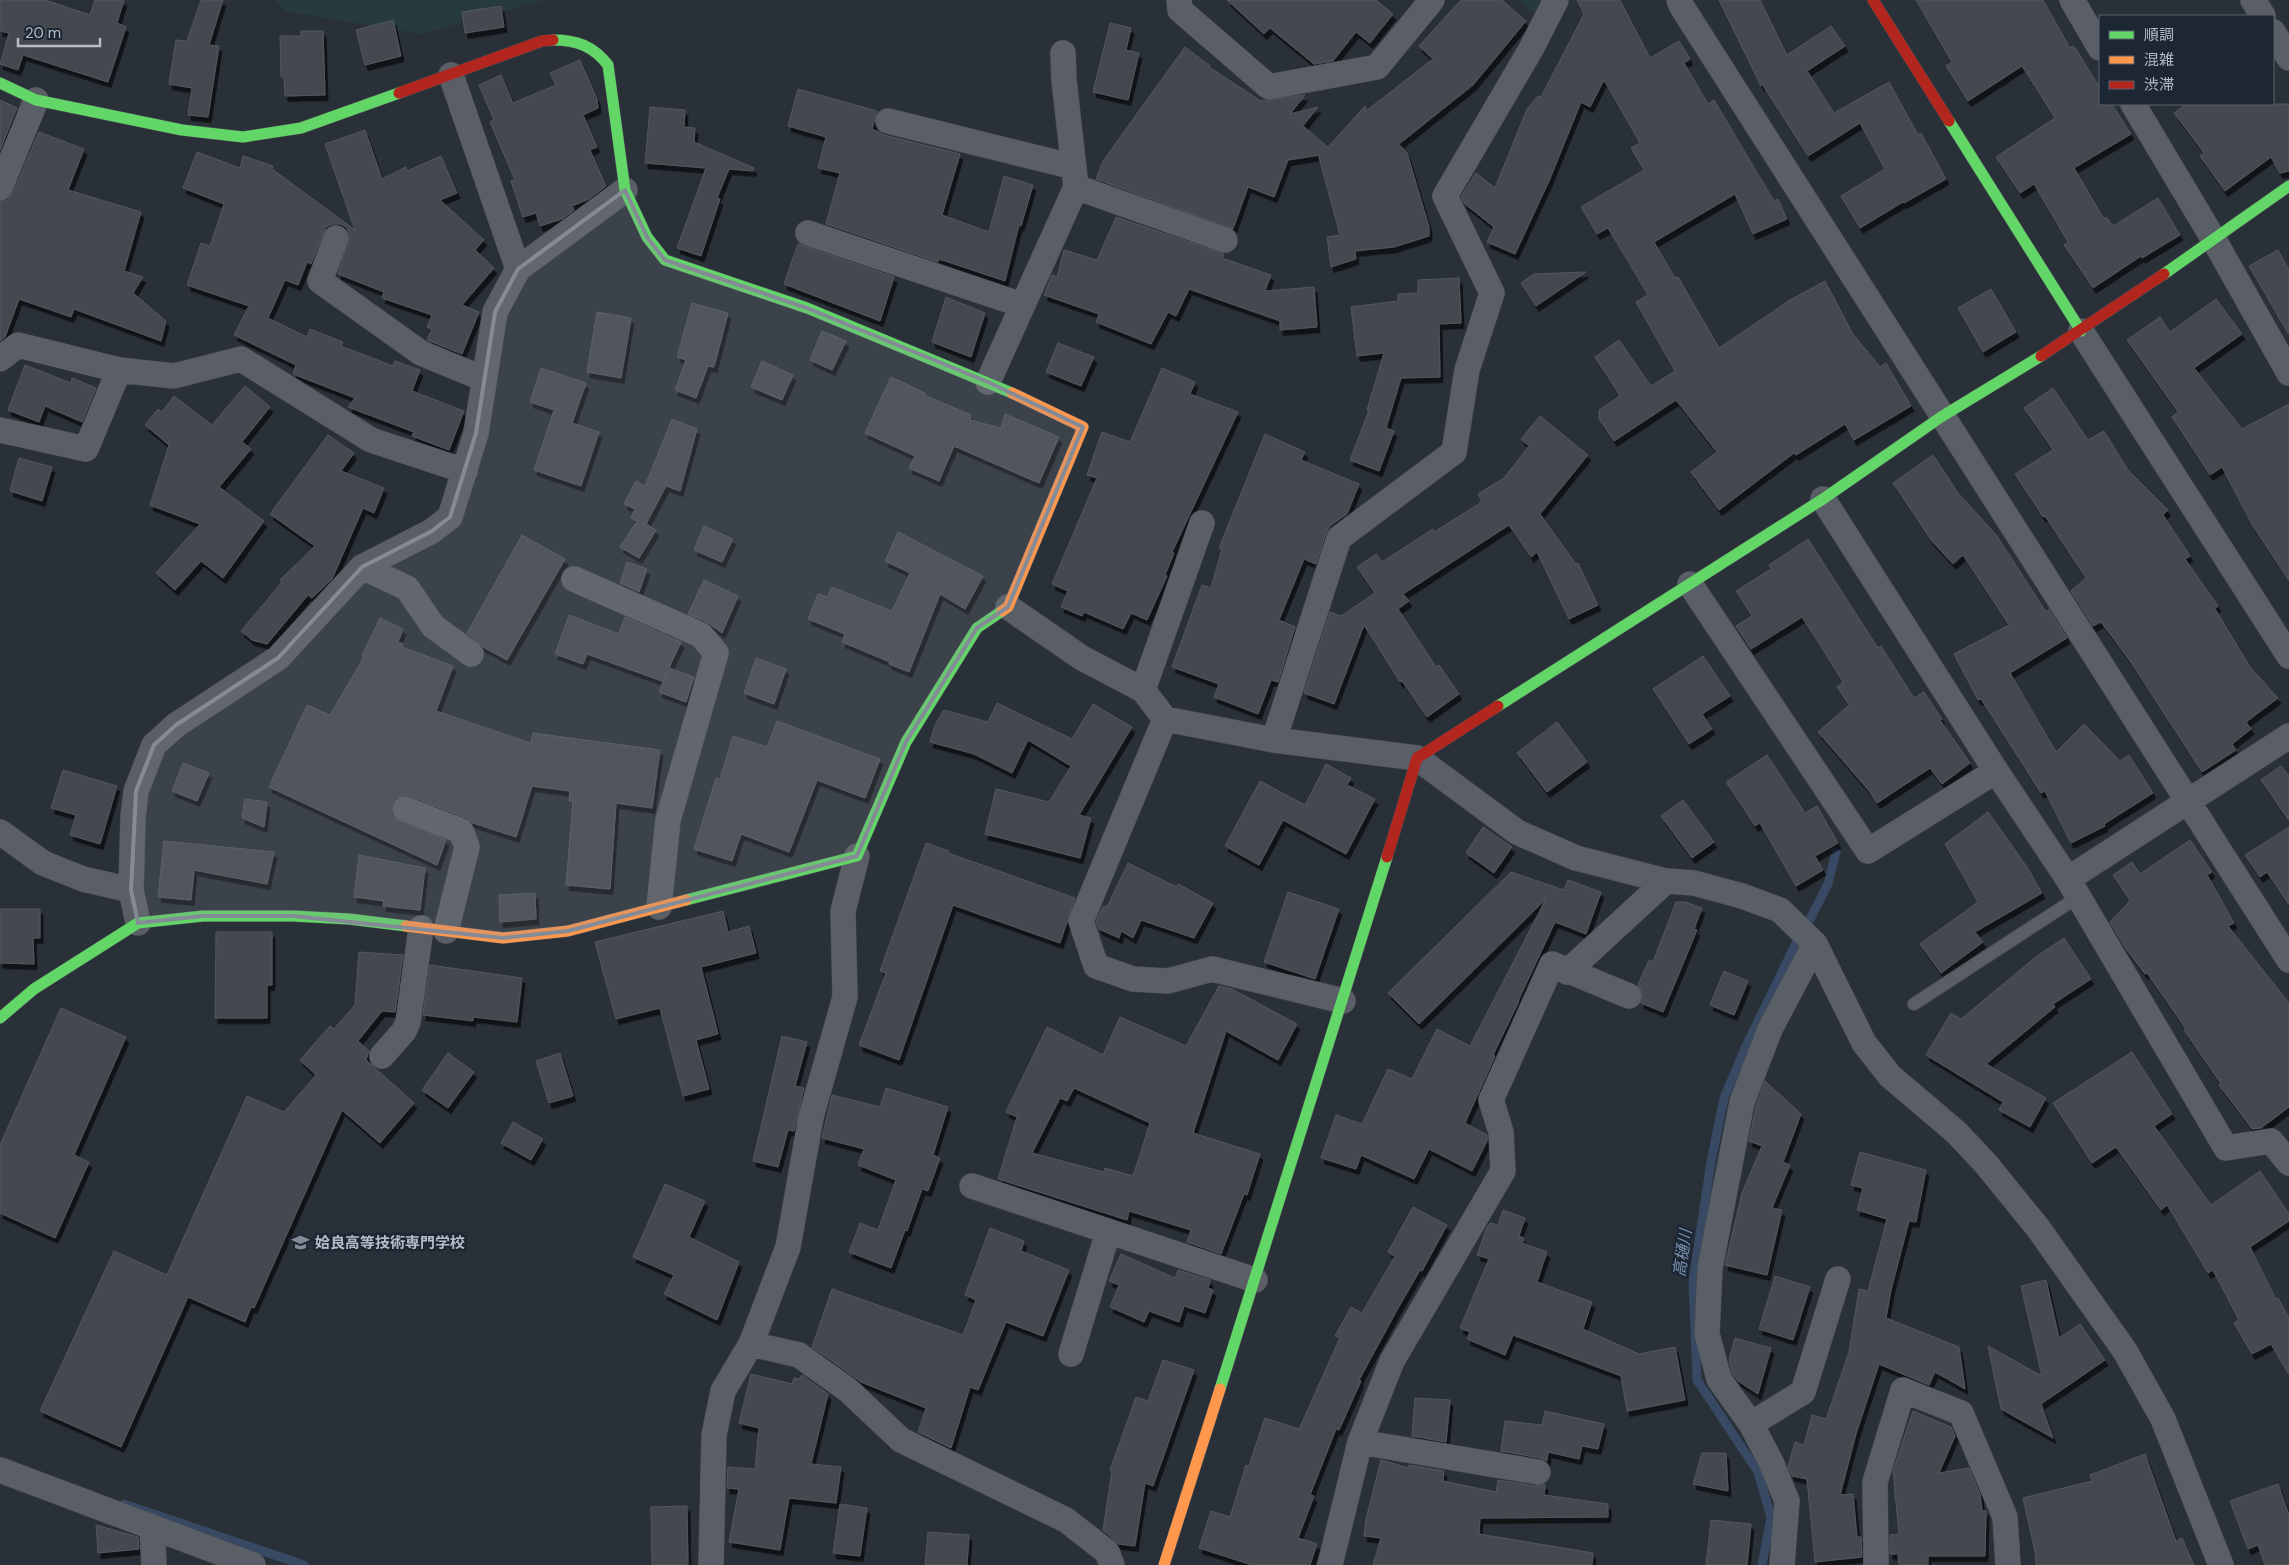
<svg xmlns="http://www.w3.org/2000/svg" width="2289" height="1565" font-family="'DM Sans','Noto Sans JP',sans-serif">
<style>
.green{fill:#273a3e}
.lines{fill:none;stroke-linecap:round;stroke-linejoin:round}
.stream{stroke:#384963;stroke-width:9}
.building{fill:#444950;stroke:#52575f;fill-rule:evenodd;filter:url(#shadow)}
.lane-casing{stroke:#484c53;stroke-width:14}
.street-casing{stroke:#484c53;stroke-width:26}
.fast-casing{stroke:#484c53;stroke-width:12}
.slow-casing{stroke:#484c53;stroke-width:12}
.jam-casing{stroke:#484c53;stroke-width:12}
.lane{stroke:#5a5e66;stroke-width:12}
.street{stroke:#5a5e66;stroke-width:25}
.fast{stroke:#63d668;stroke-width:11}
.slow{stroke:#ff974d;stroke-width:11}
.jam{stroke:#b3261e;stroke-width:11}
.marked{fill:#848b96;fill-opacity:0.2;stroke:#848b96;stroke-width:4;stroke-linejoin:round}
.labels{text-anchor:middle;stroke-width:5;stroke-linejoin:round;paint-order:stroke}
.poi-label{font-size:15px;font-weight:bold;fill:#b4bcc9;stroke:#1d2633;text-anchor:start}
.water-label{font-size:16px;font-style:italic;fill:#7c92b1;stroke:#1d2633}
</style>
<defs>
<filter id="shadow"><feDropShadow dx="3" dy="5.5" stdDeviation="0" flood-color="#0009"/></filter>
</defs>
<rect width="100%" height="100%" fill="#2a3038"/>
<path class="green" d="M275 0H544L420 34 285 11Z
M1518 0H1549L1540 18Z"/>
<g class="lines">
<path class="stream" d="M1809 921 1828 884 1836 852
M124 1504 304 1565
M1762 1565 1771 1517 1758 1472 1697 1380 1693 1282 1711 1162 1724 1098 1746 1046 1797 941"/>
</g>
<path class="building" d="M0 0H45L90 15 95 0H124L117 23 126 27 108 82 23 55 18 70 0 64 9 33 0 31Z
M201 0H223L209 45 219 46 208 117 188 115 192 88 169 84 176 40 187 41Z
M1227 0H1376L1393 14 1370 43 1356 32 1333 61 1314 64 1270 28 1264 34Z
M1461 0H1502L1526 21 1473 85 1399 144 1407 153 1429 227V236L1394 247 1355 251 1356 259 1331 267 1327 237 1340 235 1319 157 1320 155 1288 160 1274 197 1248 187 1233 229 1096 179 1103 161 1185 47 1210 66 1209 67 1261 101 1305 95 1290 114 1318 107 1303 126 1328 147 1365 106 1366 111 1433 59 1419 46Z
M1577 0H1620L1650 58 1679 41 1690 59 1684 63 1708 104 1714 100 1774 201 1778 199 1787 219 1753 234 1735 194 1654 242 1675 278 1678 277 1719 348 1790 300 1825 281 1853 334 1880 367 1886 363 1911 406 1854 440 1845 424 1796 455 1794 453 1719 510 1691 472 1717 452 1676 400 1614 441 1599 419V410L1620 396 1595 357 1619 340 1651 386 1675 371 1636 302 1648 295 1608 228 1597 234 1581 207 1644 170 1631 148 1640 143 1604 80 1590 107 1581 102 1549 181 1515 254 1487 242 1494 227 1465 204 1461 197 1476 173 1495 188 1527 109 1538 96 1541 97 1584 14Z
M1719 0H1760L1787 55 1831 26 1845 46 1807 71 1834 113 1889 82 1918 135 1921 133 1946 179 1904 203 1903 202 1860 228 1841 196 1885 169 1860 123 1808 156 1762 84 1761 86Z
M1916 0H2043L2070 48 2074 46 2100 88V104H2112L2131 134 2074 168 2104 219 2106 217 2113 226 2158 198 2180 235 2142 258 2141 256 2093 288 2064 245 2068 242 2034 184 2020 193 1996 157 2055 118 2022 66 1968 101 1946 66 1952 62Z
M501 6 504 27 465 33 462 12Z
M393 20 401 56 365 65 356 30Z
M1110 23 1131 28 1126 50 1139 53 1128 100 1093 92Z
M301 31H323L325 95 285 96 284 77H281L280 36H301Z
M580 60 597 99 598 108 583 115 597 147 590 150 606 186 589 199 572 206 574 210 562 219 540 226 536 213 523 217 511 181 515 180 490 122 494 120 479 85 501 75 513 103 556 85 550 73Z
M798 89 877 111 872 129 884 135 960 154 942 215 989 232 1004 176 1033 185 1021 226 1019 225 1005 281 939 259 938 262 826 224 840 173 818 168 826 137 788 126Z
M0 100 17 108 0 150Z
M2186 104H2289V171L2280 173 2271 157 2225 191 2200 156 2204 153 2174 113Z
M650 107 685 110 684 127 695 128 694 142 754 168 753 171 729 169 717 198 720 199 701 256 677 248 706 168 645 163Z
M365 130 382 179 406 167 407 171 441 156 457 193 440 200 484 240 475 250 494 268 462 305 479 312 462 354 427 340 432 329 427 327 432 315 382 298 384 292 338 274 350 236 347 228 341 224H333L326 227 311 264 307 262 298 285 285 280 268 318 307 337 310 329 343 342 341 346 393 366 395 361 420 370 412 391 464 411 449 450 412 436 414 432 348 407 355 398 293 374 296 365 234 335 249 306 187 285 201 243 210 246 224 204 183 188 197 152 240 168 243 156 273 166 272 169 355 230 325 144Z
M39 132 84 149 68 190 141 212 124 271 143 277 133 293 166 321 161 341 74 309 71 317 19 299 5 337 0 341V202L8 200 13 193Z
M1116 217 1224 254 1222 258 1271 275 1265 291 1314 287 1317 327 1280 330V321L1189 289 1176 316 1168 312 1151 344 1096 322 1099 314 1044 295 1052 275 1057 277 1064 250 1097 260Z
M798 244 894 277 880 321 784 284Z
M2278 250 2289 270V335L2249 266Z
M1586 272 1536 306 1521 283 1534 274Z
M1459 278 1461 323 1439 324 1440 377 1401 378 1386 428 1394 431 1379 471 1350 460 1369 410H1367L1384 353 1357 356 1351 307 1398 301V294L1418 293V280Z
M1991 289 2016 332 1983 352 1958 308Z
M946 297 985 313 971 357 932 342Z
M2216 299 2242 334 2194 368 2242 429 2289 404V581L2253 526 2222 467 2210 475 2172 417 2178 412 2127 340 2160 317 2170 332Z
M692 303 728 313 714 367 708 366 696 398 675 390 686 360 677 357Z
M597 312 631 318 621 378 587 372Z
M822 331 846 341 832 370 810 360Z
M1058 343 1094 357 1081 386 1046 372Z
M762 361 793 375 782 400 751 387Z
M25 365 71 383 72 378 96 388 82 422 45 406 39 422 8 410Z
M541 368 586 383 572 423 599 432 581 486 534 470 554 410 530 402Z
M1162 368 1195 382 1190 394 1238 412 1172 552 1174 553 1165 575 1167 576 1147 620 1131 613 1123 629 1084 612 1082 616 1061 607 1068 591 1052 584 1097 478 1087 475 1102 432 1130 442Z
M891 377 925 393 924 395 971 415 970 420 1001 428 1005 414 1059 437 1039 483 954 446 939 481 909 468 915 456 865 433Z
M245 386 270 407 242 442 251 449 219 487 264 521 223 578 201 561 175 590 156 573 200 524 150 505 169 445 145 425 158 409 162 412 174 396 212 425Z
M2053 388 2088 440 2104 431 2128 470 2168 510 2163 515 2190 556 2185 559 2218 606 2215 609 2250 667 2278 698 2246 722 2251 729 2232 744 2236 750 2202 772 2130 661 2101 622 2093 626 2071 591 2086 578 2045 516 2043 517 2015 474 2053 450 2024 408Z
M1540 416 1588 455 1540 514 1576 564 1578 563 1598 605 1569 619 1537 552 1531 557 1509 525 1403 594 1409 601 1398 609 1436 667 1439 665 1459 694 1427 717 1402 681 1400 682 1364 625 1334 704 1304 693 1330 612 1341 616 1375 593 1357 567 1376 554 1382 562 1433 529 1434 532 1482 502 1478 494 1504 478 1529 446 1521 439Z
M672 419 697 429 680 491 666 486 646 524 656 530 639 558 620 547 637 521 631 518 635 509 624 504 636 481 645 486Z
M1265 434 1305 452 1301 460 1359 484 1347 514 1330 526 1326 533 1316 564 1304 559 1279 620 1295 627 1278 682 1271 680 1258 714 1214 697 1219 684 1172 667 1202 585 1211 588 1222 549 1219 548Z
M328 435 354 453 341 471 384 488 374 513 363 508 332 579 312 598 308 595 267 644 252 640 241 631 282 582 280 580 315 546 270 514Z
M1933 455 1958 493 1997 536 2046 612 2049 609 2067 638 2010 673 2056 752 2084 724 2120 761 2129 755 2153 793 2104 824 2105 826 2071 843 2045 791 2041 793 1981 699 1978 700 1954 654 2009 625 1963 555 1953 564 1931 540 1893 483Z
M19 458 52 467 42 501 10 491Z
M704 526 733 539 722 562 694 550Z
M898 532 983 576 965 609 940 594 909 672 889 664 890 662 842 642 845 634 808 619 818 594 827 597 832 587 892 611 910 573 885 561Z
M522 535 565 559 507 660 483 647 467 633Z
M1808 539 1878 648 1881 646 1914 698 1924 692 1942 719 1940 720 1970 763 1942 784 1930 768 1877 803 1870 792 1818 732 1849 705 1837 687 1843 682 1802 617 1751 649 1736 626 1752 616 1736 591 1771 569 1769 565Z
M627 562 647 569 639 592 620 583Z
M704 580 738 596 722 633 707 622 688 614Z
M569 615 619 634 625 617 681 642 669 668 694 677 686 702 659 692 667 672 662 681 587 654 583 664 555 654Z
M380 618 403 629 398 642 403 644 402 647 453 666 436 711 531 743 533 733 660 750 652 808 616 803 610 889 566 885 573 801H569L570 791 532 786 516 837 473 823 466 818 410 796 403 795 396 798 392 804 391 812 394 818 446 840 437 865 269 787 307 705 330 715 364 657 362 656Z
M1703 656 1730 696 1702 714 1712 729 1689 744 1653 689Z
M756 658 786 669 774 704 744 693Z
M997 703 1072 739 1093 704 1132 727 1079 815 1091 818 1080 858 985 834 996 789 1049 802 1071 766 1028 740 1012 773 974 754 930 742 935 725 944 710 988 722Z
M777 721 880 759 865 798 817 780 789 852 741 834 732 861 694 849 716 778 720 779 733 736 767 747Z
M1557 722 1587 762 1547 792 1517 753Z
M1767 755 1805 813 1817 806 1838 843 1815 856 1823 870 1796 886 1760 823 1755 826 1726 782Z
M183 763 209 773 197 801 172 791Z
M1326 764 1351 778 1347 785 1375 799 1346 854 1283 820 1259 865 1225 846 1260 781 1305 805Z
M2281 766 2289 776V821L2261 780Z
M63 770 117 786 100 844 70 835 76 815 51 808Z
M245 799 267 802 264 827 242 818Z
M1683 800 1714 842 1692 858 1661 816Z
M1988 812 2027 867 2042 893 1975 932 1983 942 1941 973 1920 944 1978 902 1945 844Z
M1483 827 1512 847 1494 873 1466 853Z
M2289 827V905L2267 872 2260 877 2245 855Z
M2190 840 2212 872 2207 875 2234 923 2228 926 2289 1003V1107L2261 1128 2252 1129 2219 1085 2221 1084 2184 1030 2186 1029 2147 973 2145 974 2126 949 2110 922 2130 901 2113 875 2132 862 2140 874Z
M164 841 274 852 267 884 194 870 191 900 158 897Z
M926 843 949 851 948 853 1075 898 1060 943 953 905 899 1060 859 1045 886 973 880 971Z
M359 855 425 868 420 910 383 906 384 901 354 897Z
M1128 863 1177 887 1178 884 1213 903 1194 938 1141 920 1133 938 1121 931 1119 938 1099 929 1096 922 1102 908 1104 906 1107 907Z
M1511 872 1564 890 1568 880 1601 892 1586 934 1555 922 1518 1001H1519L1493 1055 1495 1056 1465 1123 1487 1135V1141L1472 1171 1429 1149 1414 1179 1361 1155 1356 1169 1321 1158 1336 1115 1362 1124 1388 1069 1412 1079 1437 1029 1470 1046 1546 899 1419 1024 1388 993Z
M1288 892 1339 909 1315 979 1264 962Z
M535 893 536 919 500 922 499 895Z
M1676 902H1685L1702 908 1694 929 1697 930 1663 1012 1641 1003 1643 994 1638 985 1649 960 1653 962Z
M0 909H40V938H33L34 964 0 963Z
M723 911 728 932 749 926 756 953 701 967 718 1034 696 1040 709 1089 683 1096 660 1008 616 1019 595 942Z
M216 932H272V985H267V1018H215Z
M2064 938 2091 979 2053 1004 2055 1007 1986 1064 2046 1098 2030 1127 1999 1110 2003 1102 1926 1055 1951 1013 1961 1019 2037 956Z
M359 952 403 955 395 1012 382 1011 358 1041 369 1051 366 1060 414 1103 380 1143 342 1110 254 1308 251 1307 245 1322 188 1297 121 1447 40 1411 114 1251 167 1275 247 1096 284 1112 316 1075 300 1060 330 1026 334 1029 355 1005Z
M430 965 522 978 517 1022 473 1017V1021L423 1015Z
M1724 971 1748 981 1734 1015 1710 1005Z
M1219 986 1232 989 1297 1024 1278 1060 1226 1031 1193 1133 1260 1154 1247 1195 1244 1194 1221 1254 1187 1242 1191 1230 1129 1211 1127 1220 998 1179 1017 1117 1006 1112 1047 1027 1103 1055 1120 1017 1186 1046ZM1074 1088 1150 1123 1133 1176 1105 1168 1104 1172 1032 1153 1060 1098 1067 1101Z
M61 1008 126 1037 74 1155 89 1162 55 1238 0 1213V1145Z
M782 1036 807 1042 795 1086 804 1088 794 1131 788 1130 778 1167 753 1161Z
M2132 1052 2172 1114 2154 1126 2211 1205 2260 1171 2289 1214V1221L2250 1247 2276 1299 2278 1298 2289 1318V1375L2271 1344 2252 1354 2234 1323 2239 1320 2213 1270 2208 1273 2167 1205 2161 1210 2116 1147 2092 1163 2053 1103Z
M448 1053 474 1072 448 1108 422 1090Z
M560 1053 573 1096 549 1103 536 1061Z
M1765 1081 1801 1114 1783 1162 1790 1165 1772 1208 1782 1210 1767 1275 1725 1265 1742 1193 1762 1146 1749 1141 1756 1106Z
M886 1088 948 1107 933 1155 940 1158 928 1191 922 1189 907 1231 905 1230 891 1268 849 1252 860 1223 878 1230 896 1180 858 1165 864 1149 822 1138 832 1095 880 1107Z
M513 1122 543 1139 531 1160 501 1143Z
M1860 1152 1926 1170 1916 1222 1909 1221 1891 1290 1886 1318 1959 1347 1965 1389 1935 1372 1929 1385 1879 1364 1856 1434 1840 1495 1853 1494 1857 1537H1861L1862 1557 1815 1562 1807 1479 1792 1476 1788 1467 1795 1442 1804 1445 1812 1415 1826 1419 1849 1352 1859 1289 1868 1291 1887 1219 1857 1210 1863 1188 1851 1185Z
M665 1184 705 1201 689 1237 739 1262 717 1320 664 1294 674 1275 633 1257Z
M1413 1207 1447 1225 1422 1271 1420 1270 1397 1310 1359 1380 1361 1381 1339 1430 1336 1429 1310 1495 1314 1496 1298 1538 1317 1544 1310 1565H1252L1199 1548 1211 1511 1230 1517 1246 1465 1249 1466 1265 1418 1299 1429 1340 1338 1335 1336 1351 1307 1362 1313 1395 1256 1388 1252Z
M1503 1210 1525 1218 1519 1236 1524 1238 1522 1243 1547 1252 1537 1282 1592 1302 1583 1329 1639 1354 1675 1347 1685 1400 1627 1411 1621 1376 1513 1335 1505 1355 1467 1339 1470 1332 1460 1328 1489 1259 1477 1255 1487 1227 1490 1223 1498 1225Z
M990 1228 1024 1241 1021 1251 1069 1270 1043 1336 1006 1322 978 1390 970 1387 951 1448 918 1432 926 1408 861 1382 812 1347 832 1289 963 1335 976 1300 965 1295Z
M1121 1254 1175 1278 1178 1270 1210 1280 1208 1288 1213 1290 1205 1313 1184 1306 1179 1322 1149 1311 1144 1322 1110 1307 1119 1285 1109 1281Z
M1775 1276 1810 1287 1793 1340 1759 1329Z
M2046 1280 2059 1338 2080 1324 2105 1360 2041 1404 2053 1438 2001 1409 1988 1346 2042 1376 2021 1286Z
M1735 1338 1771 1348 1758 1394 1738 1381 1732 1373 1729 1360Z
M1163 1360 1194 1370 1153 1486 1145 1483 1135 1546 1118 1544 1103 1530 1112 1471 1110 1470 1136 1397 1148 1401Z
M751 1374 792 1384 794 1378 800 1379 802 1375 828 1394 811 1464 841 1467 836 1503 789 1498 780 1550 729 1542 739 1489 727 1488 728 1467 755 1469 759 1428 739 1423Z
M1415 1398 1450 1400 1446 1442 1412 1436Z
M1545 1411 1604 1424 1598 1449 1582 1446 1579 1459 1548 1452 1547 1461 1540 1458 1501 1451 1505 1421 1542 1425Z
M1913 1411 1951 1427 1955 1436 1939 1473 1969 1468 1980 1494 1982 1511H1986L1985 1556H1928V1565H1899L1898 1554H1890V1535L1899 1534 1893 1471Z
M1702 1453H1726L1728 1491 1693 1484Z
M2145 1454 2176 1541 2182 1538 2194 1565H2036L2035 1551 2023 1498 2092 1481 2090 1475Z
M1381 1460 1409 1468V1465L1444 1471 1443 1481 1496 1492 1498 1480 1536 1486 1545 1484 1544 1495 1608 1504V1517L1480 1518 1479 1534 1593 1553 1592 1565H1373L1381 1538 1364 1536 1366 1519Z
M2278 1484 2289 1515V1565H2265L2258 1545 2248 1549 2230 1501Z
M840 1504 867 1508 860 1556 833 1553Z
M687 1506 688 1565H652L651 1507Z
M1711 1520 1751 1524 1747 1565H1706Z
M96 1525 138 1537 139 1549 98 1553Z
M928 1532 969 1535 967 1565H925Z"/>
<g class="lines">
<defs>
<path id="lane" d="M1914 1004 2078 897"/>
<path id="street" d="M1179 0 1180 10 1269 87 1377 67 1432 0
M1679 0 1682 7 2289 960
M2072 0 2100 48
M2253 0 2263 16
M2273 32 2289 58
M451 75 518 269
M2133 104 2214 240 2289 373
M888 121 1074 167
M1076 187 1225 240
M0 188 36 100
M808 233 1022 305
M336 238 320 281 421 353 484 379
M2081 331 2289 656
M0 359 18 345 119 370 174 376 241 359 371 440 465 471
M988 382 1076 187 1064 80 1063 53
M0 430 86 449 119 370
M1823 499 1996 771 2068 879 2226 1148 2271 1141 2289 1163
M362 567 407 588 433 626 471 654
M574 579 701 635 716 653 668 820 659 907
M1690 584 1868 851 1996 771
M1008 607 1082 658 1143 690 1165 719 1274 740 1417 758 1517 832 1576 858 1666 881 1694 883 1742 896 1780 910 1815 944 1864 1043 1890 1076 1957 1133 1986 1164 2038 1228 2125 1351 2163 1419 2221 1565
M1143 690 1202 523
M1165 719 1081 921 1096 966 1133 979 1168 981 1212 969 1343 1001
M1274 740 1339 538 1454 452 1467 370 1492 293 1445 196 1531 49 1556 0
M405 809 461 831 467 847 446 931
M0 832 43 863 83 879 131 890 138 923
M2068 879 2289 736
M131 890 133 817 136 791 154 745 176 725 278 658 362 567 432 531 450 517 476 433 495 312 518 269 625 190
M1567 972 1666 881
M382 1056 404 1031 408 1022 421 928
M972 1186 1255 1280
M751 1344 799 1355 848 1390 901 1440 1066 1520 1107 1552 1112 1565
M1071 1354 1108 1232
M1751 1424 1803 1392 1838 1279
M1360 1442 1538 1472
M0 1470 253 1565
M152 1527 154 1565
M711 1565 714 1435 723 1391 751 1344 788 1247 811 1117 845 997 843 911 857 856
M1330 1565 1360 1442 1392 1361 1503 1171 1501 1132 1491 1100 1552 964 1629 996
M1782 1565 1787 1501 1771 1462 1751 1424 1719 1379 1707 1334 1710 1268 1742 1102 1770 1029 1815 944
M1876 1565 1875 1482 1903 1390 1961 1413 2005 1517 2008 1565"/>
<path id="fast" d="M553 40C577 40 593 46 608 65L625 190 647 237 665 260 807 308 1012 393
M0 83 36 100 182 130 243 137 301 128 399 93
M1949 121 2081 331
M2164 274 2289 186
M1498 706 1823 499 1941 417 2041 356
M686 900 857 856 906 742 977 628 1002 611
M0 1018 34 989 138 923 203 916H293L349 919 406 926
M1220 1389 1387 857"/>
<path id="slow" d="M1002 611 1008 607 1083 427 1012 393
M406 926 503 938 568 931 686 900
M1164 1565 1220 1389"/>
<path id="jam" d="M1873 0 1949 121
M399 93 542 41 553 40
M2041 356 2164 274
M1387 857 1417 758 1498 706"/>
</defs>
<use href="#lane" class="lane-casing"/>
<use href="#street" class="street-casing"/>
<use href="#fast" class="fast-casing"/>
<use href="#slow" class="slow-casing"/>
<use href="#jam" class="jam-casing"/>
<use href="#lane" class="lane"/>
<use href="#street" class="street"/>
<use href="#fast" class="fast"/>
<use href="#slow" class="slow"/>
<use href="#jam" class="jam"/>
</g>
<path class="marked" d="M625 190 647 237 665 260 807 308 988 382 1083 427 1008 607 977 628 906 742 857 856 568 931 503 938 293 916H203L138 923 131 890 136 791 154 745 176 725 278 658 362 567 432 531 450 517 476 433 495 312 518 269Z"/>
<defs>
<symbol id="school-bare" viewBox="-9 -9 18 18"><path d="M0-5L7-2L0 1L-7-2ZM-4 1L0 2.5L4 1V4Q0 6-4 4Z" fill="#848b96" stroke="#1d2633" stroke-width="2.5" paint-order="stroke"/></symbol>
</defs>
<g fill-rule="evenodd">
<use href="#school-bare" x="288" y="1230" width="25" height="25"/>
</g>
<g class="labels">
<g class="poi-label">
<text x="315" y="1248">姶良高等技術専門学校</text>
</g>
<g class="water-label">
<text transform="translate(1682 1253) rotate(-82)" y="6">高樋川</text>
</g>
</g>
<rect x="2099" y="15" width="175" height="90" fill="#1d2633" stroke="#59626f"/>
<rect x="2109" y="31" width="25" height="8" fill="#63d668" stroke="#59626f"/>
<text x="2144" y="40" font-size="15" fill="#b4bcc9">順調</text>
<rect x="2109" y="56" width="25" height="8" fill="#ff974d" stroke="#59626f"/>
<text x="2144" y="65" font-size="15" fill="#b4bcc9">混雑</text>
<rect x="2109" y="81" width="25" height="8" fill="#b3261e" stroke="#59626f"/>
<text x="2144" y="90" font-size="15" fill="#b4bcc9">渋滞</text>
<path d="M18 38v8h82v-8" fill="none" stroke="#b4bcc9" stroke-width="2.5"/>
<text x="25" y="38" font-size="15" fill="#b4bcc9" stroke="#1d2633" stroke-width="4" paint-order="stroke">20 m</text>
</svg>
